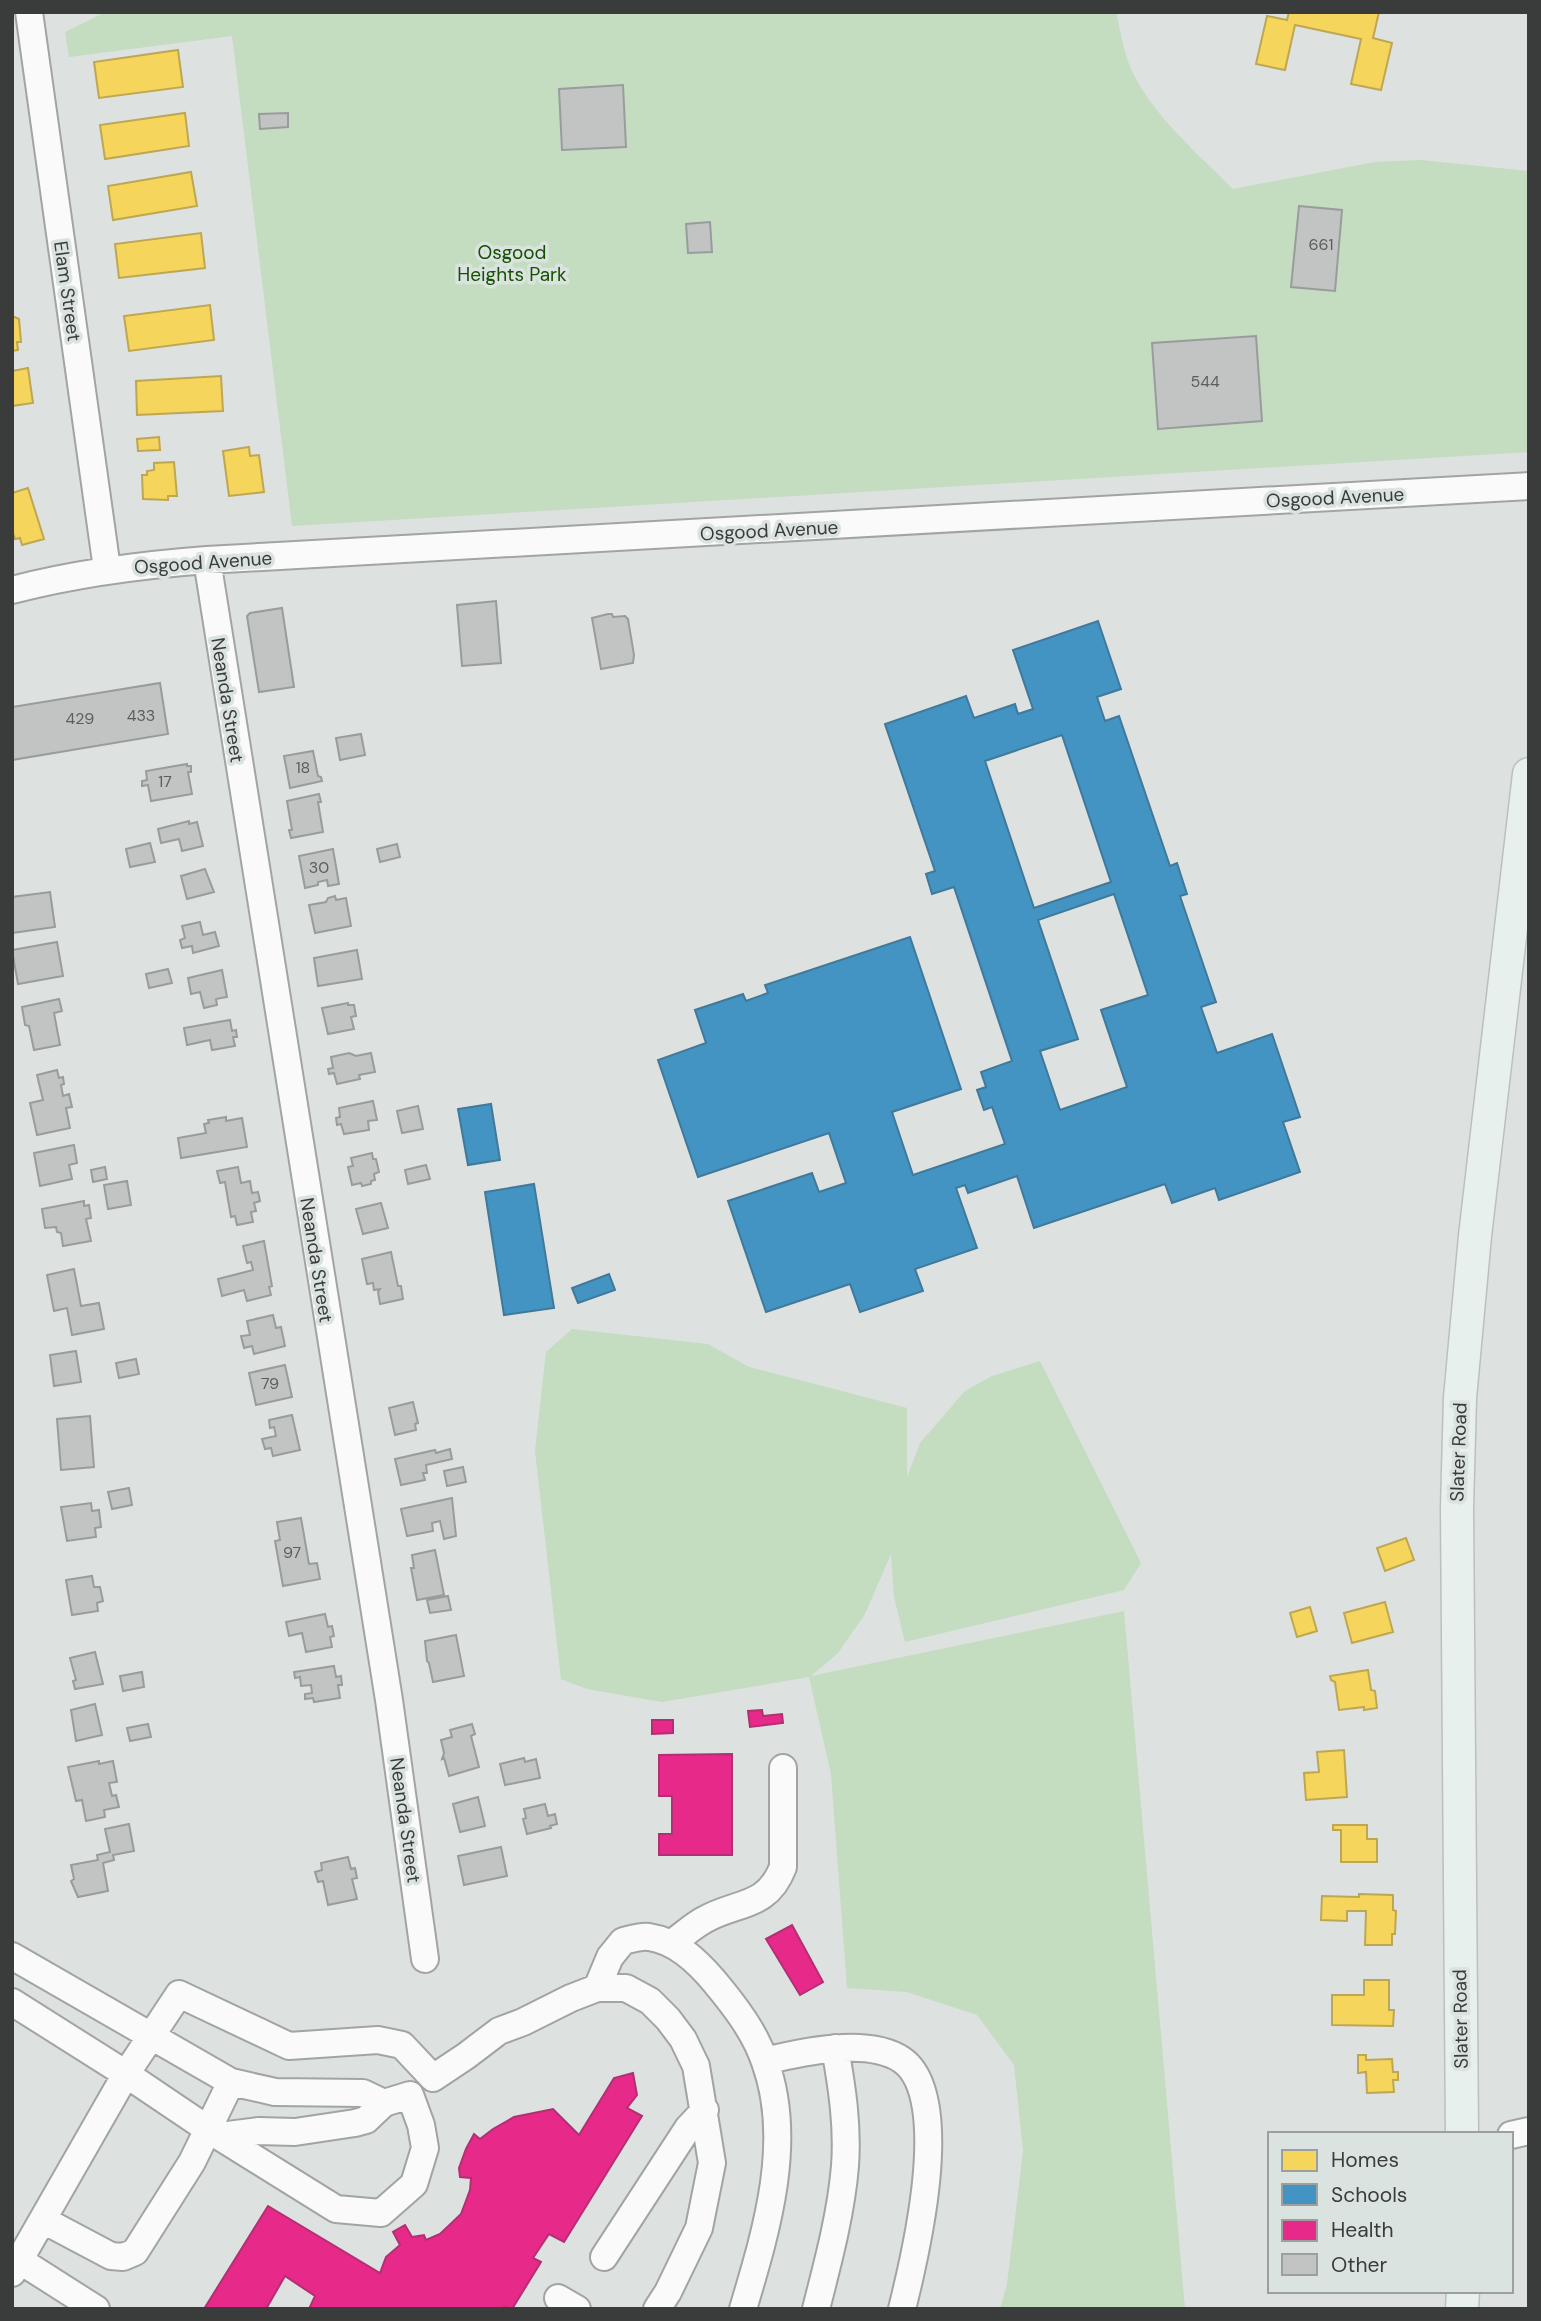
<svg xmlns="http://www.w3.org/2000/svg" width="1541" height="2321" font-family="'DM Sans',sans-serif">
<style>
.green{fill:#c4dcc0}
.homes{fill:#f6d55c;stroke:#bea752;stroke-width:2}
.schools{fill:#4393c3;stroke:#40799a;stroke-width:2;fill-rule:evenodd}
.health{fill:#e7298a;stroke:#b32f73;stroke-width:2}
.building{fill:#c1c4c3;stroke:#999c9c;stroke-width:2}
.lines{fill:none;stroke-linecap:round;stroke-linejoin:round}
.minor-casing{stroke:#a2a4a4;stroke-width:30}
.major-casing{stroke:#bdbfbe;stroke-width:35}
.minor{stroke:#fafafa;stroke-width:26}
.major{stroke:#e7f0ec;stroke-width:32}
.labels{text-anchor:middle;stroke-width:7;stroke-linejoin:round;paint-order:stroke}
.number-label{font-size:16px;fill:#5c5e5e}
.park-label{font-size:19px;fill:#165001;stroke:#dbe3e1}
.street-label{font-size:19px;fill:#3a3c3c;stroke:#dbe3e1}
</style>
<rect width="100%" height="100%" fill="#dde1e0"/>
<path class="green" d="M106 12H1116C1121 33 1124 56 1134 75 1154 116 1201 157 1233 189L1375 162 1420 160 1529 171V452L292 526 232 36 69 57 65 32Z
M572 1329 708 1344 749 1367 907 1408V1477L920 1443 965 1391 992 1376 1040 1361 1141 1563 1124 1590 905 1642 894 1597 891 1554 865 1614 838 1653 811 1676 1124 1611 1185 2309H1000L1007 2284 1023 2151 1014 2065 977 2015 907 1992 847 1988 831 1774 809 1677 662 1702 587 1689 561 1679 535 1451 546 1352Z"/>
<path class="homes" d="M1289 12H1379L1373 38 1392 43 1381 90 1351 84 1361 39 1295 25 1285 70 1256 64 1267 16 1287 20Z
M178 50 183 87 99 98 94 62Z
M185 113 189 146 105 159 100 125Z
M191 172 197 206 113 220 108 186Z
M201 233 205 268 119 278 115 244Z
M210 305 214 340 129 351 124 316Z
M12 316 19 319 21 342H17L18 350 12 351Z
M28 368 33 403 12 406V371Z
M221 376 223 411 137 415 136 381Z
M159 437 160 450 138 451 137 439Z
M249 447 250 456 259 455 264 492 229 496 223 451Z
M174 462 177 496H168V500L143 499 142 475H147V471L154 470V463Z
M28 488 44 539 22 545 20 538 15 539 12 530V493Z
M1406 1538 1414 1560 1385 1571 1377 1548Z
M1385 1602 1393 1632 1352 1643 1344 1613Z
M1310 1607 1317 1631 1297 1637 1290 1613Z
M1368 1670 1371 1690 1375 1691 1377 1708 1364 1710V1707L1339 1710 1335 1682 1331 1680 1330 1676Z
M1344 1750 1347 1797 1306 1800 1304 1773 1319 1772 1317 1752Z
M1333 1825H1367V1839H1377V1862H1341V1830H1333Z
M1359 1894 1393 1895V1910L1396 1911 1395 1934H1392V1945H1365L1366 1911H1347V1921L1321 1920 1322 1896 1359 1897Z
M1364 1980H1389V2010H1394L1393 2026 1332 2025V1995H1364Z
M1358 2055H1366V2060L1392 2059 1393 2072H1398V2080H1393L1394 2092 1367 2093 1366 2072 1358 2073Z"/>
<path class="schools" d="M1098 621 1121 689 1097 697 1105 721 1119 716 1170 866 1177 863 1187 894 1180 896 1216 1002 1201 1007 1217 1053 1272 1034 1300 1117 1283 1122 1300 1172 1219 1200 1215 1188 1172 1203 1165 1184 1034 1228 1017 1176 968 1193 965 1185 956 1188 977 1248 915 1269 923 1291 860 1312 850 1284 766 1312 728 1201 812 1173 819 1192 846 1183 829 1133 698 1177 658 1060 706 1043 695 1010 743 994 746 1001 768 993 765 985 910 937 961 1089 892 1112 913 1175 1005 1144 992 1107 984 1110 977 1090 986 1087 981 1072 1012 1061 954 887 932 894 926 874 935 871 885 724 966 696 974 718 1015 704 1018 714 1033 709 1013 650ZM1062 735 1111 882 1034 908 985 761ZM1114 894 1148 995 1101 1010 1127 1087 1060 1110 1040 1051 1078 1039 1038 920Z
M491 1104 500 1160 468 1165 458 1109Z
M534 1184 554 1308 504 1315 485 1192Z
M609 1274 615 1290 578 1303 572 1288Z"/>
<path class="health" d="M762 1710 763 1716 782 1714 783 1723 750 1727 748 1711Z
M652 1720H673V1733L652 1734Z
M732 1754V1855H659V1834H672V1796H659V1755Z
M792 1925 823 1982 800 1995 766 1939Z
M633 2073 637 2095 627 2108 642 2116 564 2242 549 2234 533 2258 541 2262 512 2309 504 2307 503 2309H309L315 2296 285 2276 266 2309H204L268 2206 380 2273 386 2257 400 2245 393 2232 405 2225 412 2237 424 2235 426 2240 440 2234 461 2214 470 2190 471 2178 460 2177 459 2168 466 2149 474 2134 480 2139 493 2129 514 2117 553 2109 579 2135 614 2078Z"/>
<path class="building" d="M623 85 626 147 562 150 559 89Z
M288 113V127L260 129 259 114Z
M1299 206 1342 210 1335 291 1291 287Z
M710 222 712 252 688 253 686 224Z
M1256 336 1262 421 1158 429 1152 343Z
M496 601 501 663 462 666 457 605Z
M282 608 294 687 259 692 247 616 250 613Z
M608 614H612L613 617 625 616 628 619 634 655 633 663 601 669 592 618Z
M160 683 168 734 12 760V707Z
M361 734 365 755 340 760 336 738Z
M313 751 318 776 321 777 322 781 290 788 284 756Z
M187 764V766H191V772H188L192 794 151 801 148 785 142 786V781L147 780 146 771Z
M319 794 321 802H318L323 832 291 838 289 830H292L287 801Z
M189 821V824L197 822 203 846 182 851 179 839 161 843 158 829Z
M150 843 155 862 130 867 126 849Z
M397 844 400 857 380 862 377 849Z
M333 849 339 884 328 886 327 880 318 882V885L305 888 299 856Z
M205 869 214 892 187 899 181 876Z
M50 892 55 927 12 933V897Z
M335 896 336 900 346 898 351 926 315 933 309 905 326 902 328 898Z
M200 922 203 935 215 932 219 946 193 953 192 946 182 948 180 940 185 938 182 926Z
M57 942 63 976 18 984 12 950Z
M357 950 362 979 318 986 314 958Z
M168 969 172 983 149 988 146 974Z
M222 970 227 997 216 999 217 1005 204 1008 200 992 191 994 188 978Z
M59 999 62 1011 54 1013 60 1045 34 1050 29 1026 25 1025 22 1007Z
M348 1003V1005H354L356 1016 351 1017 354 1029 328 1034 322 1008Z
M230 1020 232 1031 236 1030 237 1037H233L235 1046 212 1050 210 1040 187 1045 184 1028Z
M349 1053 356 1056 371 1053 375 1072 359 1075 360 1079 337 1084 334 1073 329 1074 328 1069 333 1068 331 1057Z
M57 1070 59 1078 63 1077 64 1084 61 1085 63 1096 69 1094 72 1107 66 1108 70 1128 37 1135 30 1103 43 1100 37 1075Z
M373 1101 377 1120 368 1121 369 1130 344 1134 341 1124 337 1125 336 1118 340 1117 339 1108Z
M418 1106 423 1129 402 1133 397 1111Z
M226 1117V1121L242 1118 247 1147 181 1158 178 1138 206 1133 204 1124 209 1123 208 1120Z
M74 1145 77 1163 69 1165 72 1179 40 1186 34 1153Z
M372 1153 373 1159H376L379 1172 374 1174 375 1180 371 1181V1184L362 1186 361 1183 352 1185 348 1167 353 1166 351 1158Z
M426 1165 430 1179 408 1184 405 1170Z
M105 1167 107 1179 93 1182 91 1170Z
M238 1167 241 1183 250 1181 252 1193 258 1192 260 1201 254 1203 256 1211 251 1212 253 1222 237 1225 235 1216 231 1217 225 1182 220 1183 217 1171Z
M127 1181 131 1205 108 1209 104 1185Z
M84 1201V1206L89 1205 91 1218 86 1219 91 1241 63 1246 61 1233 57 1232 56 1227 45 1228 42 1209Z
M381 1203 388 1228 363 1234 356 1209Z
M264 1241 272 1286 269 1287 271 1295 247 1301 244 1290 222 1296 218 1279 253 1270 251 1262 247 1263 243 1246Z
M391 1252 398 1286H401L403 1299 380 1304 378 1292 380 1289 374 1290 373 1283 367 1284 362 1259Z
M74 1269 81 1306 99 1303 104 1329 72 1335 67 1308 54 1311 47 1275Z
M273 1315 276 1328 281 1327 285 1346 254 1354 252 1346 244 1348 241 1336 250 1335 247 1321Z
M76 1351 81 1382 54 1386 50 1355Z
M136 1359 139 1374 119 1378 116 1363Z
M285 1365 292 1397 256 1405 249 1373Z
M413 1402 418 1423 415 1424 416 1430 395 1435 389 1408Z
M292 1415 300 1450 273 1456 271 1448 265 1449 262 1439 276 1436 274 1427 270 1428 269 1420Z
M90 1416 94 1467 61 1470 57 1419Z
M450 1449 452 1459 426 1465 427 1473H423L425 1480 401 1485 395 1459 435 1450 436 1453Z
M463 1467 466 1482 447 1486 444 1471Z
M129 1488 132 1505 112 1509 108 1492Z
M452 1498 456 1536 444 1539 440 1521 432 1523 433 1531 407 1536 401 1509Z
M91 1503 92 1511 99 1510 101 1527 95 1528 96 1537 67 1541 61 1507Z
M301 1518 309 1564 317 1563 320 1579 283 1586 275 1541 280 1540 277 1522Z
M435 1550 444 1595 417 1600 411 1568H414L412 1555Z
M92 1576 94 1587H100L103 1601 97 1603 98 1611 72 1615 66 1580Z
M448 1596 451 1610 430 1613 427 1600Z
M325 1614 328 1627 332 1626 334 1636 330 1637 332 1647 306 1652 302 1633 289 1636 286 1622Z
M456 1635 464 1676 433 1682 429 1663 427 1661 425 1641Z
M95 1652 103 1684 75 1689 73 1681 76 1680 70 1658Z
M334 1666 336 1677 341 1676 342 1685H338L340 1698 314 1702 313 1698 305 1699V1694L312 1693 311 1685 301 1686 300 1677 295 1678 294 1672Z
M142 1672 144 1687 123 1691 120 1676Z
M95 1704 102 1735 76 1741 71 1710Z
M148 1724 151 1737 130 1741 127 1728Z
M472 1724 475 1734 471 1736 479 1767 449 1776 444 1758 442 1759 444 1753 441 1740 452 1737 450 1730Z
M524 1758 525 1762 536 1759 540 1778 505 1785 500 1764Z
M99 1761V1764L113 1761 117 1782 109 1783 112 1796 116 1795 119 1807 104 1810 105 1817 86 1821 82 1800 76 1801 68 1767Z
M478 1797 485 1826 460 1832 453 1804Z
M545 1804 548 1816 555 1814 557 1824 550 1826 551 1828 527 1834 523 1819 526 1818 524 1809Z
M129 1824 134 1851 113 1855 114 1860 103 1863 108 1891 78 1897 71 1881 74 1879 71 1865 98 1860 97 1855 110 1852 105 1829Z
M501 1847 507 1876 464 1885 458 1856Z
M348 1857 351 1869 355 1868 357 1878 352 1879 357 1899 328 1905 323 1881 318 1882 315 1872 322 1870 321 1863Z"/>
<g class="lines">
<defs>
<path id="minor" d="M29 12 107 569
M207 560 389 1700 425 1959
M12 590C77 573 140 565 207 560L1529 486
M672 1943C682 1936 693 1926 704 1920 737 1901 767 1909 783 1867V1768
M12 1956 231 2082 275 2092 363 2093 384 2103
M597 1988 610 1957 623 1941C631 1939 641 1936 649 1937 676 1941 697 1961 714 1981 734 2005 755 2032 765 2062 794 2141 766 2232 743 2309
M12 2002 126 2074 209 2130 336 2209 381 2213 414 2184 425 2148 421 2125 410 2095 384 2103 366 2120 355 2123 295 2132 258 2131 220 2136
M765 2061C802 2052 868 2037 902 2060 954 2096 915 2257 902 2309
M1511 2135 1529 2131
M43 2220 111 2256 123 2257 135 2252 192 2162 231 2082
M604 2257 688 2128 705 2110
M19 2260 96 2309
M12 2273 126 2074 179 1994 289 2046 378 2040 402 2045 433 2078 466 2056 499 2031 523 2022 571 1998 597 1988H626L650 2001 668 2019 683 2039 696 2066 712 2163 699 2228 668 2292 657 2309
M558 2298 577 2309
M816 2309C828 2262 841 2214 845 2166 848 2126 842 2087 835 2048"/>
<path id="major" d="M1462 2134 1457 1508 1460 1398 1475 1236 1529 774
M1462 2309 1463 2291"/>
</defs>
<use href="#minor" class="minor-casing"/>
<use href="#major" class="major-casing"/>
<use href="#minor" class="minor"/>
<use href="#major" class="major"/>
</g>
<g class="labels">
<g class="number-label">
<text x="1321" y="250">661</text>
<text x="1205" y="387">544</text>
<text x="141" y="721">433</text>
<text x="80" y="724">429</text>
<text x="303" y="773">18</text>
<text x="165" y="787">17</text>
<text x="319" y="873">30</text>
<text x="270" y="1389">79</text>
<text x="292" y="1558">97</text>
</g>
<g class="park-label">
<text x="512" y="259">Osgood<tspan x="512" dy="22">Heights Park</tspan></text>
</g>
<g class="street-label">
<text transform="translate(68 291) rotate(82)" y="7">Elam Street</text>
<text transform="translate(1335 497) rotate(-3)" y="7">Osgood Avenue</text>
<text transform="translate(769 530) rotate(-3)" y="7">Osgood Avenue</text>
<text transform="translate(203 562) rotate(-4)" y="7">Osgood Avenue</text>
<text transform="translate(228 700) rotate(81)" y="7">Neanda Street</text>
<text transform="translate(317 1260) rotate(81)" y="7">Neanda Street</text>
<text transform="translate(1458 1452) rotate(-88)" y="7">Slater Road</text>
<text transform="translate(406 1820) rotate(82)" y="7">Neanda Street</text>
<text transform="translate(1460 2019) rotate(-91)" y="7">Slater Road</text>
</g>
</g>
<rect width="1541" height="2321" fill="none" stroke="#3a3c3c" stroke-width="28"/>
<rect x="1268" y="2132" width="245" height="161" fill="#dbe3e1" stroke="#9ba09f" stroke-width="2"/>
<rect x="1282" y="2150" width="35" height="21" fill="#f6d55c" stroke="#9ba09f" stroke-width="2"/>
<text x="1331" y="2167" font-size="21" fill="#3a3c3c">Homes</text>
<rect x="1282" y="2184" width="35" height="21" fill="#4393c3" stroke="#9ba09f" stroke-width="2"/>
<text x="1331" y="2202" font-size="21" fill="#3a3c3c">Schools</text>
<rect x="1282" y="2220" width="35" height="21" fill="#e7298a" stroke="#9ba09f" stroke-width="2"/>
<text x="1331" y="2237" font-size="21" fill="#3a3c3c">Health</text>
<rect x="1282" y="2254" width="35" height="21" fill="#c1c4c3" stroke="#9ba09f" stroke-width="2"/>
<text x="1331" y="2272" font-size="21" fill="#3a3c3c">Other</text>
</svg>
